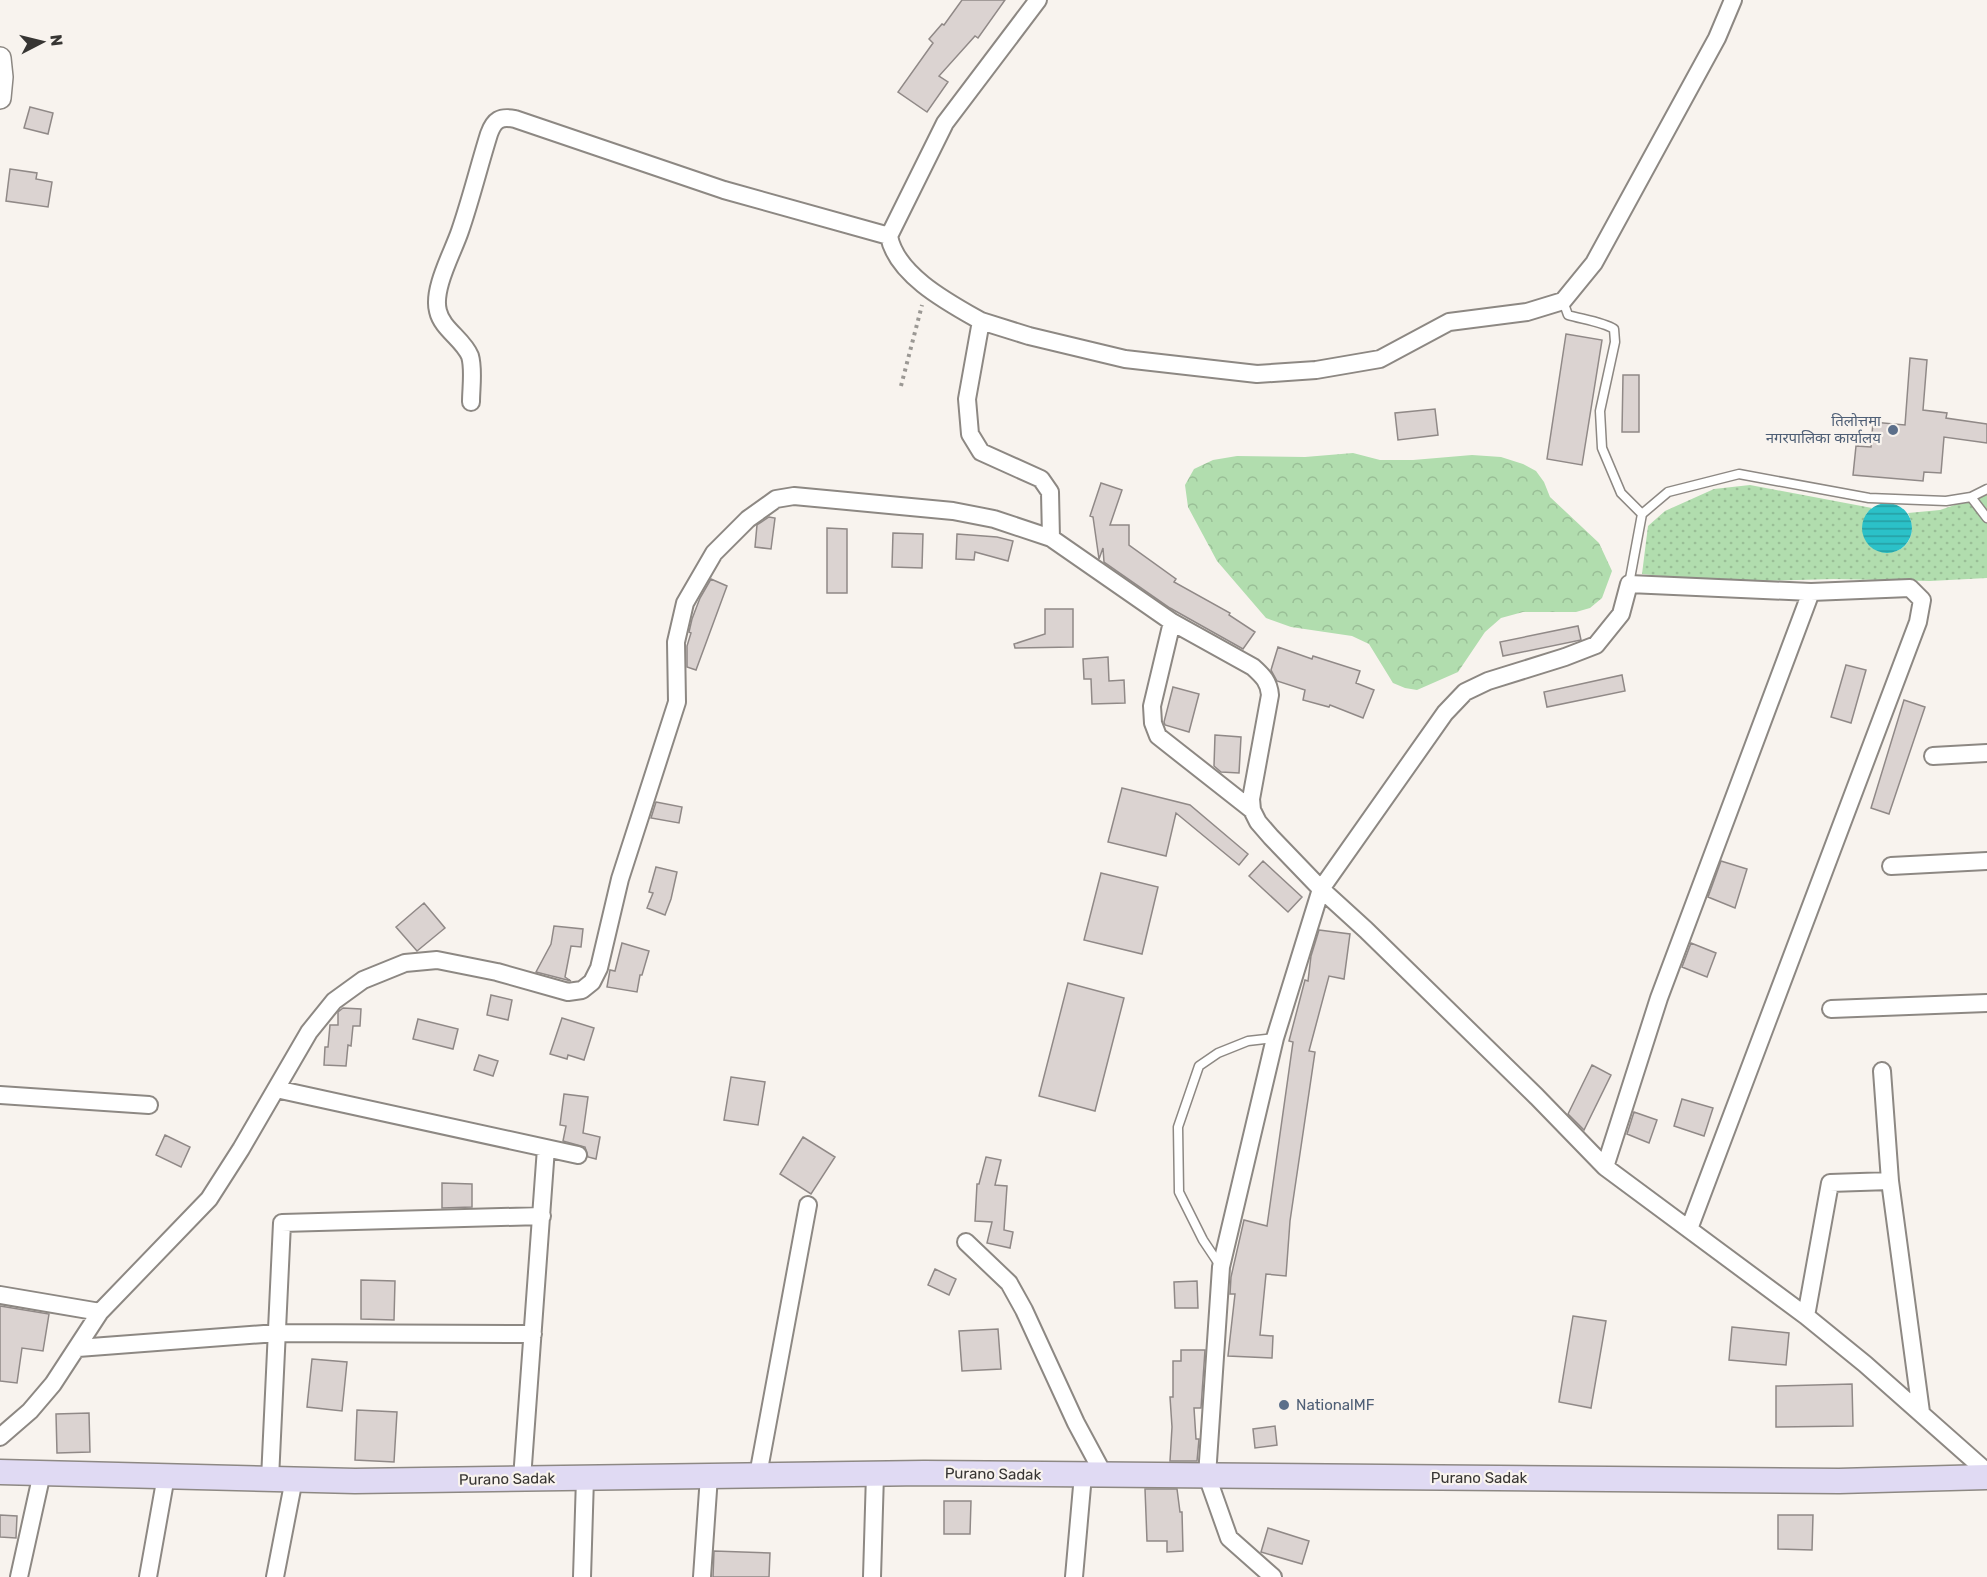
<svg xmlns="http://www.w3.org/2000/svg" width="1987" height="1577" font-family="Rubik,'Noto Sans Devanagari',sans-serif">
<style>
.forest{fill:url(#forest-crowns)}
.park{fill:url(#park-dots)}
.water{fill:url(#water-rules)}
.building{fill:#dbd3d1;stroke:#908987;stroke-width:1.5}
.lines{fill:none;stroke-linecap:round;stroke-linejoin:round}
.service-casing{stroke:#8d8883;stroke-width:11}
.minor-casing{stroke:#8d8883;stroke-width:20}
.tertiary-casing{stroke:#8d8883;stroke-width:24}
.secondary-casing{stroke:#8d8883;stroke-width:27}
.path{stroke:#9b9894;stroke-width:4;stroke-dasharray:3 4.5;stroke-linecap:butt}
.service{stroke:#fff;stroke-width:8}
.minor{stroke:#fff;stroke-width:16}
.tertiary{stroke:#fff;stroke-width:21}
.secondary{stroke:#e0daf3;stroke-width:24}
.service-dot{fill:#5c6f8a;stroke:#f8f3ee;stroke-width:2}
.labels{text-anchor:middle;stroke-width:4.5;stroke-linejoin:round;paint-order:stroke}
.service-label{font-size:15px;fill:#4e5e75;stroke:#f8f3ee;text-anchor:end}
.street-label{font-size:15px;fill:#373533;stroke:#f8f3ee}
</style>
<defs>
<pattern id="forest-crowns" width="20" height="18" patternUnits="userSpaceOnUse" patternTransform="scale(1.5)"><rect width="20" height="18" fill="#b1ddae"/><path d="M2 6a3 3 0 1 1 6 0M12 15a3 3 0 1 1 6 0" fill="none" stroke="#99be96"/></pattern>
<pattern id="park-dots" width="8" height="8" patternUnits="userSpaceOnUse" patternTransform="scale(1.5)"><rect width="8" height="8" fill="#b1ddae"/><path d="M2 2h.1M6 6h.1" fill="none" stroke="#99be96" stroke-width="1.8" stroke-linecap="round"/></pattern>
<pattern id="water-rules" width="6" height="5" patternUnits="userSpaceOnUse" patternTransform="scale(1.5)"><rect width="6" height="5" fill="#2bc1c8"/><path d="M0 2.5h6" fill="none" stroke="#269ea3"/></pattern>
</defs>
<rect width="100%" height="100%" fill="#f8f3ee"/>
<path class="forest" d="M1353 453 1380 460H1413L1472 455 1501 457 1523 464 1536 471 1544 482 1550 497 1599 543 1612 571 1602 598 1590 608 1576 612H1523L1501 618 1485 632 1458 672 1417 690 1405 688 1393 683 1369 644 1352 636 1291 627 1266 618 1217 561 1188 507 1185 485 1194 469 1213 460 1237 456 1305 457Z"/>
<path class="park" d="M1750 485 1872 508 1866 514 1876 550C1902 559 1920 538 1908 513L1940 510 1987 494V578L1930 581 1834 579 1722 582 1642 574 1648 526 1665 511 1714 489Z"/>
<path class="water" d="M1862 528a25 25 0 1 1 50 0a25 25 0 1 1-50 0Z"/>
<path class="building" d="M962 0H1005L978 38 975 36 939 76 948 82 927 112 898 92 933 43 929 39 942 24 944 25Z
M30 107 53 113 48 134 24 128Z
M10 169 37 173 36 179 52 182 48 207 6 201Z
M1566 334 1602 340 1582 465 1547 459Z
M1910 358 1927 360 1923 410 1947 413 1946 418 1987 424V443L1944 437 1941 473 1924 472 1923 481 1853 475 1856 446 1871 447 1873 422 1905 425Z
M1623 375H1639V432H1622Z
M1435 409 1438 435 1398 440 1395 413Z
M1101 483 1122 490 1110 525H1129V545L1176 579 1174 582 1230 613 1229 615 1255 632 1243 649 1170 608 1104 562 1103 548 1099 559 1093 517 1090 516Z
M769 517 775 518 771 549 755 547 757 525Z
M827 528 847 529V593H827Z
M893 533 923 534 922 568 892 567Z
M957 534 997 537 1013 541 1008 561 975 552 974 560 956 559Z
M711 579 727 586 696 670 687 667V646L691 633 689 632 692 619 700 598Z
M1045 609H1073V647L1015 648 1014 644 1045 634Z
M1578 626 1581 640 1503 656 1500 642Z
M1278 647 1312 659 1313 656 1360 671 1356 683 1374 690 1363 718 1330 705 1329 707 1303 700 1305 690 1277 681 1271 670Z
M1108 657 1109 681 1124 680 1125 703 1092 704 1091 679H1084L1083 659Z
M1846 665 1866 670 1851 723 1831 717Z
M1622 675 1625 691 1547 707 1544 692Z
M1173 687 1199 694 1189 732 1165 725 1164 722Z
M1904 700 1925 707 1889 814 1871 808Z
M1215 735 1241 737 1239 773 1221 772 1214 766Z
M1122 788 1190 805 1248 854 1239 865 1176 813 1166 856 1108 842Z
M656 802 682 807 679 823 651 818Z
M1263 861 1302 897 1288 912 1249 876Z
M1721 861 1747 869 1735 908 1708 897Z
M656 867 677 872 671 899 665 915 647 908 653 893 649 892Z
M1101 873 1158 887 1142 954 1084 940Z
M424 903 445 928 417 951 396 927Z
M554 926 583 929 581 947 571 946 565 977 571 981 536 972 551 944Z
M1319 930 1350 934 1344 979 1329 976 1309 1051 1315 1052 1290 1221 1286 1276 1266 1274 1260 1335 1273 1336 1272 1358 1228 1356 1235 1294H1230L1231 1277 1244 1220 1267 1226 1293 1042 1289 1041 1305 980 1308 981 1311 956Z
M622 943 649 951 642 975H640L637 992 607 987 610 970 615 971Z
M1691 943 1716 953 1707 977 1682 967Z
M1068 983 1124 998 1095 1111 1039 1096Z
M491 995 512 1000 508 1020 487 1015Z
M343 1008 361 1009 360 1026H353L351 1046 348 1045 346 1066 324 1065 325 1047H328L330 1025H338V1012Z
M562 1018 594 1028 584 1060 568 1055 567 1059 550 1054Z
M418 1019 458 1029 453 1049 413 1039Z
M479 1055 498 1061 493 1076 474 1070Z
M1592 1065 1611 1075 1584 1130 1568 1114Z
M731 1077 765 1082 758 1125 724 1120Z
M564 1094 588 1097 583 1133 600 1137 596 1159 588 1157 585 1147 563 1141 566 1126 560 1125Z
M1682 1099 1713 1108 1704 1136 1674 1126Z
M1634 1112 1657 1120 1649 1143 1627 1134Z
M165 1135 190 1147 181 1167 156 1155Z
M803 1137 835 1157 811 1194 780 1174Z
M986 1157 1001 1160 995 1185 1007 1186 1004 1230 1013 1232 1010 1248 987 1243 992 1222 975 1221 977 1184H979Z
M442 1183 472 1184V1207L442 1208Z
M935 1269 956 1279 949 1295 928 1285Z
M361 1280 395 1281 394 1320 361 1319Z
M1197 1281 1198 1308H1175L1174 1282Z
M0 1306 49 1314 43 1351 22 1348 17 1383 0 1381Z
M1573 1316 1606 1321 1591 1408 1559 1402Z
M1732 1327 1789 1333 1786 1365 1729 1360Z
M998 1329 1001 1369 962 1371 959 1331Z
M1181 1350H1205L1201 1408H1194L1196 1439H1199L1197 1461H1170L1172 1427 1170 1397H1173V1361H1181Z
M312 1359 347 1362 342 1411 307 1407Z
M1852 1384 1853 1426 1776 1427V1386Z
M357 1410 397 1412 394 1462 355 1460Z
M89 1413 90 1452 57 1453 56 1414Z
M1275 1426 1277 1445 1255 1448 1253 1429Z
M1145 1489H1177L1180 1512H1182L1183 1551 1167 1552V1541H1147Z
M944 1501H971L970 1534H944Z
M0 1515 17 1516 16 1538 0 1537Z
M1778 1515H1813L1812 1550 1778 1549Z
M1268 1528 1309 1541 1302 1564 1261 1552Z
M714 1551 770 1553 769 1577H713Z"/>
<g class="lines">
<defs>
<path id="service" d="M1563 301 1568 315C1581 319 1603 322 1614 329L1615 342 1600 411 1602 448 1621 493 1642 514
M1971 497 1987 518
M1629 584 1642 514 1668 492 1739 474 1869 498 1946 501 1971 497 1987 489
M1221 1267 1203 1240 1179 1192 1178 1127 1199 1066 1218 1053 1248 1041 1275 1038"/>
<path id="minor" d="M1038 0 945 123 889 236C896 275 949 303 981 321L967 399 970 434 981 452 1041 479 1050 492 1051 538
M981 321 1029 336 1125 359 1257 374 1316 370 1380 359 1449 322 1527 312 1563 301 1594 263 1717 38 1733 0
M471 402C471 388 474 369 470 356 463 339 442 329 438 311 432 289 453 252 460 231 471 199 479 166 489 134 494 120 500 116 515 119L724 190 889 236
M1172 622 1152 706 1153 723 1158 736 1252 810
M1933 756 1987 753
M1891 866 1987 861
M1831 1009 1987 1003
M1882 1071 1890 1181 1921 1412
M276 1089 578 1155
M0 1095 149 1105
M1605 1167 1659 998 1811 592
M966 1242 1009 1283 1024 1310 1076 1423 1104 1475
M0 1295 100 1312
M1806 1316 1830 1183 1890 1181
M78 1348 277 1333 533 1334
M0 1437 30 1411 53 1384 100 1312 209 1199 241 1149 309 1032 334 1001 363 980 405 963 437 960 497 972 568 992 582 990 592 982 599 968 620 879 677 702 676 642 685 603 714 553 748 519 776 499 794 496 953 511 994 519 1051 538 1172 622 1253 667C1263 676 1269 682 1270 695L1251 799 1252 810 1258 822 1271 837 1321 889 1366 930 1537 1097 1605 1167 1806 1316 1865 1364 1987 1472
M758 1475 808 1205
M270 1479 282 1223 542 1216
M522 1479 546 1148
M19 1577 42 1473
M148 1577 166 1476
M275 1577 294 1479
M582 1577 585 1478
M702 1577 709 1476
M872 1577 875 1474
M1074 1577 1083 1475
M1273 1577 1229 1538 1207 1476 1221 1267 1275 1038 1321 889 1445 713 1465 692 1488 681 1565 657 1596 645 1621 614 1629 584 1811 592 1910 588 1922 600 1918 622 1689 1229"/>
<path id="tertiary" d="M0 58 2 77 0 98"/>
<path id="secondary" d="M0 1472 355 1481 924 1473 1839 1481 1987 1477"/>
</defs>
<use href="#service" class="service-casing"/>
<use href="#minor" class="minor-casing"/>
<use href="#tertiary" class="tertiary-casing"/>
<use href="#secondary" class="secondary-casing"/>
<path class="path" d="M901 386 922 305"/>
<use href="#service" class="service"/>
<use href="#minor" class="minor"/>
<use href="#tertiary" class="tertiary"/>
<use href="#secondary" class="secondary"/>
</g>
<g class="service-dot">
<circle cx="1893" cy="430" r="6"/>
<circle cx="1284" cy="1405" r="6"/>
</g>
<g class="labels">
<g class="service-label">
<text x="1881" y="426">तिलोत्तमा<tspan x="1881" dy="17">नगरपालिका कार्यालय</tspan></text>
<text x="1296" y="1410" text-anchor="start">NationalMF</text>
</g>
<g class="street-label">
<text transform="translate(993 1474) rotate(1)" y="5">Purano Sadak</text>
<text x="1479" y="1483">Purano Sadak</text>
<text transform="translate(507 1479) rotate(-1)" y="5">Purano Sadak</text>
</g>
</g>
<g transform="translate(42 42) rotate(83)" stroke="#f8f3ee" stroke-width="4.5" paint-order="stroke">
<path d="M0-4.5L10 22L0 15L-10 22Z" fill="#373533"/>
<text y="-9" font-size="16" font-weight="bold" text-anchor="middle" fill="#373533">N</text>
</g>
</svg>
